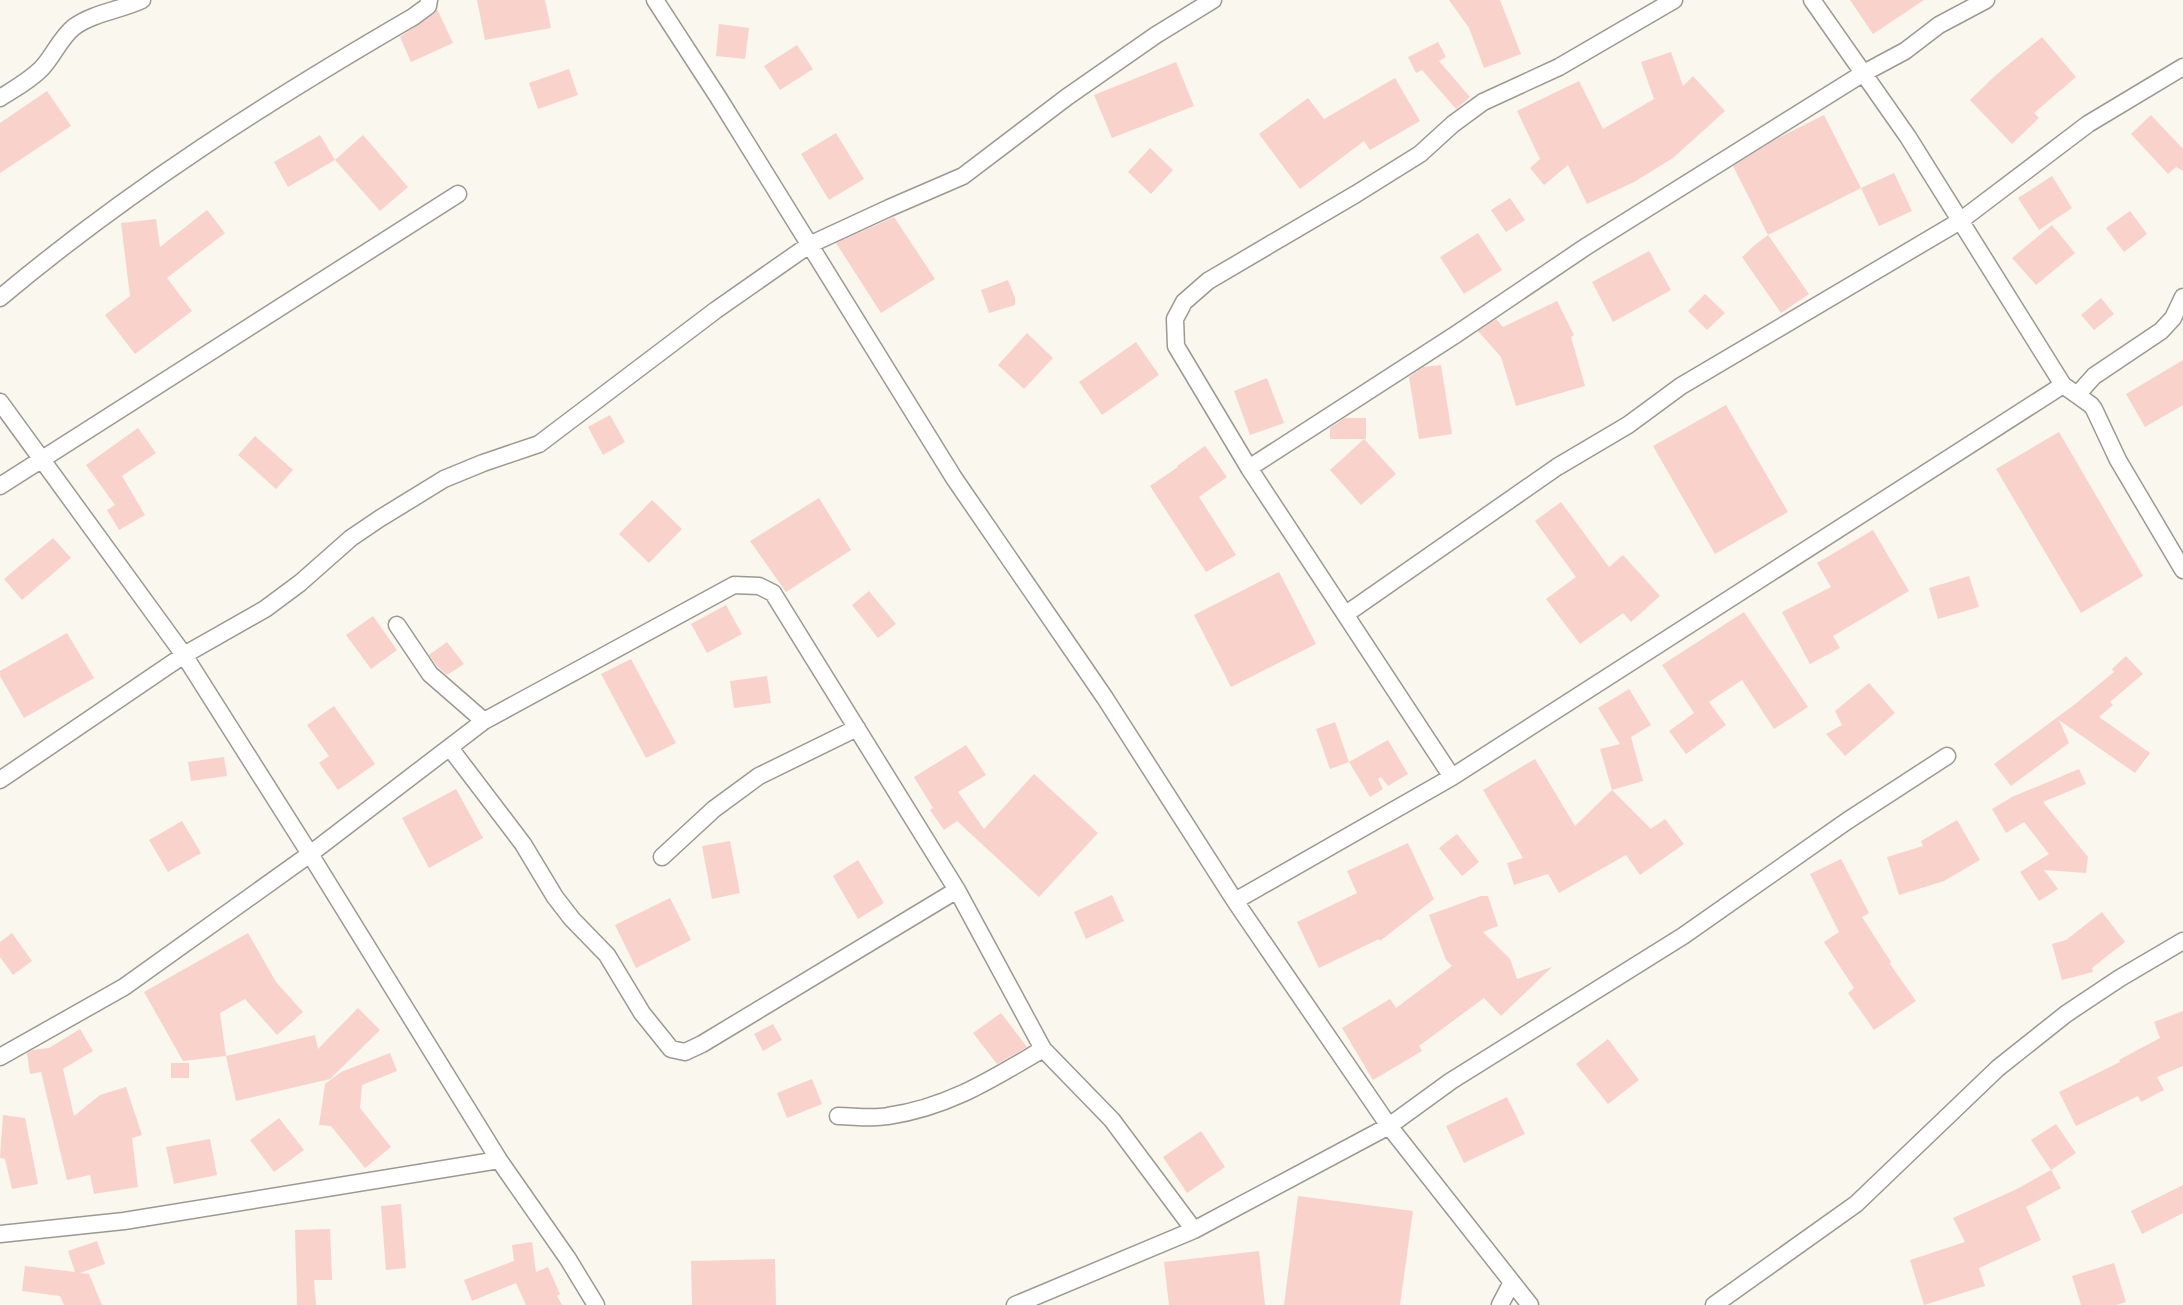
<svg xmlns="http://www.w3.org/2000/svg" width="2183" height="1305" font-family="Figtree,sans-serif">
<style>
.building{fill:#f9d2cc}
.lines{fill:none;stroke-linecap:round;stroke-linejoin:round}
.minor-casing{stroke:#9c9991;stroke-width:19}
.minor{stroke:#fff;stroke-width:16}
</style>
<rect width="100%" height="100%" fill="#faf7ee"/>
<path class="building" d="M477 0H545L551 28 485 40Z
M1449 0H1500L1521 54 1484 68 1469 28Z
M1850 0H1924L1873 34Z
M437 9 453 43 411 62 400 37 434 14Z
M719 24 749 28 745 59 716 56Z
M2042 37 2076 77 2034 113 2039 118 2012 144 1970 100 1997 74Z
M1438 42 1446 57 1439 61 1470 97 1456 109 1422 70 1416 73 1408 57Z
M797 45 813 69 780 90 764 66Z
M1671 52 1683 86 1693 76 1725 111 1673 158 1634 182 1587 204 1568 165 1544 185 1530 168 1540 159 1517 111 1579 81 1603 129 1654 99 1641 62Z
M1176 62 1194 106 1112 138 1094 95Z
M569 69 578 95 538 109 529 83Z
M1395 78 1420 121 1370 150 1364 141 1300 189 1259 134 1308 98 1324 119Z
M47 91 71 126 0 173V123Z
M1824 115 1861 188 1768 235 1733 166 1780 137Z
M2151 115 2183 149V171L2176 167 2168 174 2131 134Z
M836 133 864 179 829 200 801 154Z
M320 135 335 160 288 187 274 162Z
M363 135 408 187 380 211 335 160Z
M1150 148 1173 170 1151 194 1128 172Z
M1894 173 1912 211 1879 226 1861 188Z
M2052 176 2072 208 2039 230 2018 198Z
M1510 198 1525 220 1506 232 1491 210Z
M207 210 225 233 167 278 192 311 135 354 105 315 130 296 121 223 156 219 160 247Z
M2130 211 2147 234 2124 252 2106 228Z
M894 217 935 279 881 313 836 243Z
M2052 225 2075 253 2036 285 2012 258Z
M1478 233 1502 270 1464 294 1440 257Z
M1768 235 1809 294 1781 313 1742 257 1756 244Z
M1649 251 1671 290 1613 322 1592 282Z
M1008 280 1015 298V305L989 313 981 290Z
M1705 294 1725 313 1707 330 1688 311Z
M2101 298 2114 314 2094 330 2081 315Z
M1557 301 1574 335 1571 337 1585 386 1516 406 1501 357 1478 331 1496 319 1503 327Z
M1027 333 1053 358 1024 389 998 365Z
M1136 342 1159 375 1102 415 1079 382Z
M2183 360V405L2145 427 2126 394Z
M1441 365 1452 434 1419 439 1409 377 1423 367Z
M1267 378 1284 423 1250 435 1234 391Z
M1726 405 1788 512 1715 554 1653 446Z
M610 415 625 442 603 455 588 427Z
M1345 418H1366V439H1330V428Z
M138 428 156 453 122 476 145 515 119 530 107 510 115 505 86 465Z
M2059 432 2143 576 2081 613 1996 469Z
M255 436 293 470 276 489 238 455Z
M1364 439 1396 474 1361 505 1330 470Z
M1205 446 1227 477 1199 497 1236 555 1206 572 1150 486 1178 467 1177 466Z
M819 498 851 550 786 592 750 541Z
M652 500 682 529 649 563 619 534Z
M1561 502 1609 567 1623 555 1660 596 1631 622 1623 613 1580 644 1546 599 1576 577 1535 521Z
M1873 530 1909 591 1833 636 1840 648 1810 664 1782 612 1831 587 1817 563Z
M53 538 71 558 22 600 4 579Z
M1279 572 1316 644 1231 687 1194 615Z
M1969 576 1979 607 1938 619 1929 588Z
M869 591 896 624 878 638 852 605Z
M726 605 742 634 707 653 691 624Z
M1744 612 1808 707 1774 729 1742 680 1709 702 1726 725 1686 754 1669 731 1694 713 1662 665Z
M373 616 397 650 371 669 346 635Z
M67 633 94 678 24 718 0 676V671Z
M447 642 464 664 447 675 438 667 429 655Z
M2126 656 2143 674 2110 702 2113 705 2099 717 2150 753 2135 773 2059 720 2069 743 2011 786 1994 764 2074 705 2114 672 2112 669Z
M631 659 676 743 646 758 601 674Z
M767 676 771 703 734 708 730 681Z
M1869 683 1895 713 1845 756 1826 734 1842 725 1835 711Z
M1629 689 1651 725 1631 737 1643 781 1612 790 1600 749 1620 744 1598 708Z
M334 706 375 764 338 790 319 763 329 756 307 725Z
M1335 722 1349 762 1330 769 1316 729Z
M1388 740 1408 774 1388 786 1381 777 1378 779 1383 789 1370 797 1349 762Z
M966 745 986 775 958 792 984 829 1034 774 1098 833 1039 897 957 821 944 830 930 810 933 808 914 777Z
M224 757 227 776 191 781 188 762Z
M1535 759 1575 826 1612 790 1651 829 1665 819 1684 844 1640 875 1626 855 1559 893 1548 874 1514 885 1507 863 1523 858 1483 790Z
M2079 769 2086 784 2043 802 2088 857 2086 873 2044 870 2058 889 2039 901 2020 872 2049 854 2024 822 2006 833 1992 809 2012 797Z
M456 789 483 838 429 868 402 818Z
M1957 820 1980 860 1944 881 1899 895 1887 857 1923 846 1921 841Z
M182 821 201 853 168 872 149 840Z
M1457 834 1479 862 1462 876 1439 848Z
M730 841 740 893 712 899 702 846Z
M1408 843 1434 899 1380 941 1379 939 1319 968 1297 922 1357 893 1347 871Z
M1841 859 1869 913 1862 917 1891 962 1890 964 1916 1001 1874 1030 1848 993 1854 988 1824 942 1839 932 1810 874Z
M858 860 884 903 858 919 833 876Z
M1112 895 1124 921 1086 939 1074 912Z
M1481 896H1488L1498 926 1483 932 1510 959 1517 979 1552 967 1501 1016 1484 998 1419 1046 1422 1051 1373 1080 1342 1028 1390 999 1396 1008 1452 966 1446 960 1429 915Z
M670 898 691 940 636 968 615 925Z
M2102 912 2125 942 2092 968 2093 972 2062 980 2052 944 2066 940Z
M12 933 32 961 13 975 0 957V942Z
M248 933 276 982 303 1012 277 1035 245 999 220 1013 226 1056 183 1061 144 992Z
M358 1008 380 1030 330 1079 236 1101 226 1056 315 1035 318 1049Z
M2183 1011V1066L2157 1077 2164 1090 2141 1102 2138 1096 2076 1126 2059 1092 2120 1062 2119 1060 2160 1038 2154 1022Z
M1001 1013 1027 1047 997 1064 973 1033Z
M773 1024 782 1040 763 1051 754 1034Z
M80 1029 93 1051 63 1069 74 1116 100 1095 126 1087 142 1135 132 1138 138 1187 94 1194 90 1175 67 1180 41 1072 30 1074 27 1053 33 1050 49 1048Z
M1608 1039 1639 1080 1608 1104 1576 1064Z
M390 1053 397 1071 362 1085 360 1108 391 1147 365 1168 331 1126 319 1125 325 1084 341 1072Z
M171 1063H189V1078H171Z
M812 1079 822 1104 787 1118 777 1093Z
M1507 1097 1525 1134 1464 1163 1446 1126Z
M3 1115 25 1118 38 1184 12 1189 5 1159 0 1158Z
M279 1118 304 1150 274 1172 250 1140Z
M2056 1124 2076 1153 2051 1170 2031 1140Z
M1201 1131 1225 1167 1187 1193 1163 1157Z
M210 1139 217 1175 174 1184 166 1147Z
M2051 1170 2061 1188 2026 1207 2041 1240 1979 1268 1985 1286 1924 1305 1910 1260 1965 1242 1953 1218 2017 1189Z
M2183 1185V1213L2142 1234 2131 1211Z
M1298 1196 1413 1211 1400 1305H1284Z
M401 1204 406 1268 386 1270 381 1206Z
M330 1229 332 1280H314L316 1305H297L295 1230Z
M97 1241 105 1264 80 1273 89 1274 102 1305H64L60 1296 22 1291 25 1266 75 1272 68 1251Z
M532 1242 536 1272 548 1267 560 1294 557 1296 562 1305H526L516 1283 472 1301 464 1280 514 1261 512 1245Z
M1259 1251 1265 1305H1169L1164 1262Z
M775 1259 776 1305H692L691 1261Z
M2114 1263 2126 1302 2116 1305H2081L2072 1276Z"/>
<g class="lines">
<defs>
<path id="minor" d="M655 0 718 97 954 478 1105 698 1235 901 1389 1126 1530 1305
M1812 0 1908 137 2063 385 2091 405 2094 409 2118 460 2183 570
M0 98C14 89 29 81 41 69 53 57 60 38 74 27 93 13 121 10 142 0
M0 298C127 191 270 100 413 17L428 6 429 0
M2077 395 2094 376 2161 331 2173 318 2183 297
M0 402 184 655 310 854 499 1160 568 1259 596 1305
M1249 468 1455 335 1587 246 1862 74 1905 51 1939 25 1986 0
M0 486 458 194
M1346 614 1557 467 1628 425 1681 386 1960 221 2088 124 2183 67
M397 625 430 674 484 721
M450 748 523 844 555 897 572 919 607 955 642 1013 671 1049 685 1052 702 1044 957 890
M1452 777 1249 468 1176 346 1175 319 1184 302 1208 281 1356 194 1420 154 1453 124 1483 102 1559 67 1674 0
M0 780 184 655 265 609 300 583 351 538 379 519 444 479 483 463 539 444 716 310 809 245 889 208 963 176 1067 97 1156 35 1213 0
M662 857 714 809 759 776 857 728
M1235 901 1452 777 2063 385
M0 1057 124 987 310 854 484 721 734 585 759 586 773 593 957 890 1043 1049 1112 1120 1194 1230
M838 1116C854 1116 872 1119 888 1116 949 1107 992 1079 1043 1049
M0 1234 124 1221 499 1160
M1015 1305 1194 1230 1389 1126 1451 1081 1683 936 1847 821 1947 756
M1500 1305 1512 1282
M1714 1305 1856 1204 1998 1068 2066 1014 2120 978 2183 941"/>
</defs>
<use href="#minor" class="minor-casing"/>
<use href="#minor" class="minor"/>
</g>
</svg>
